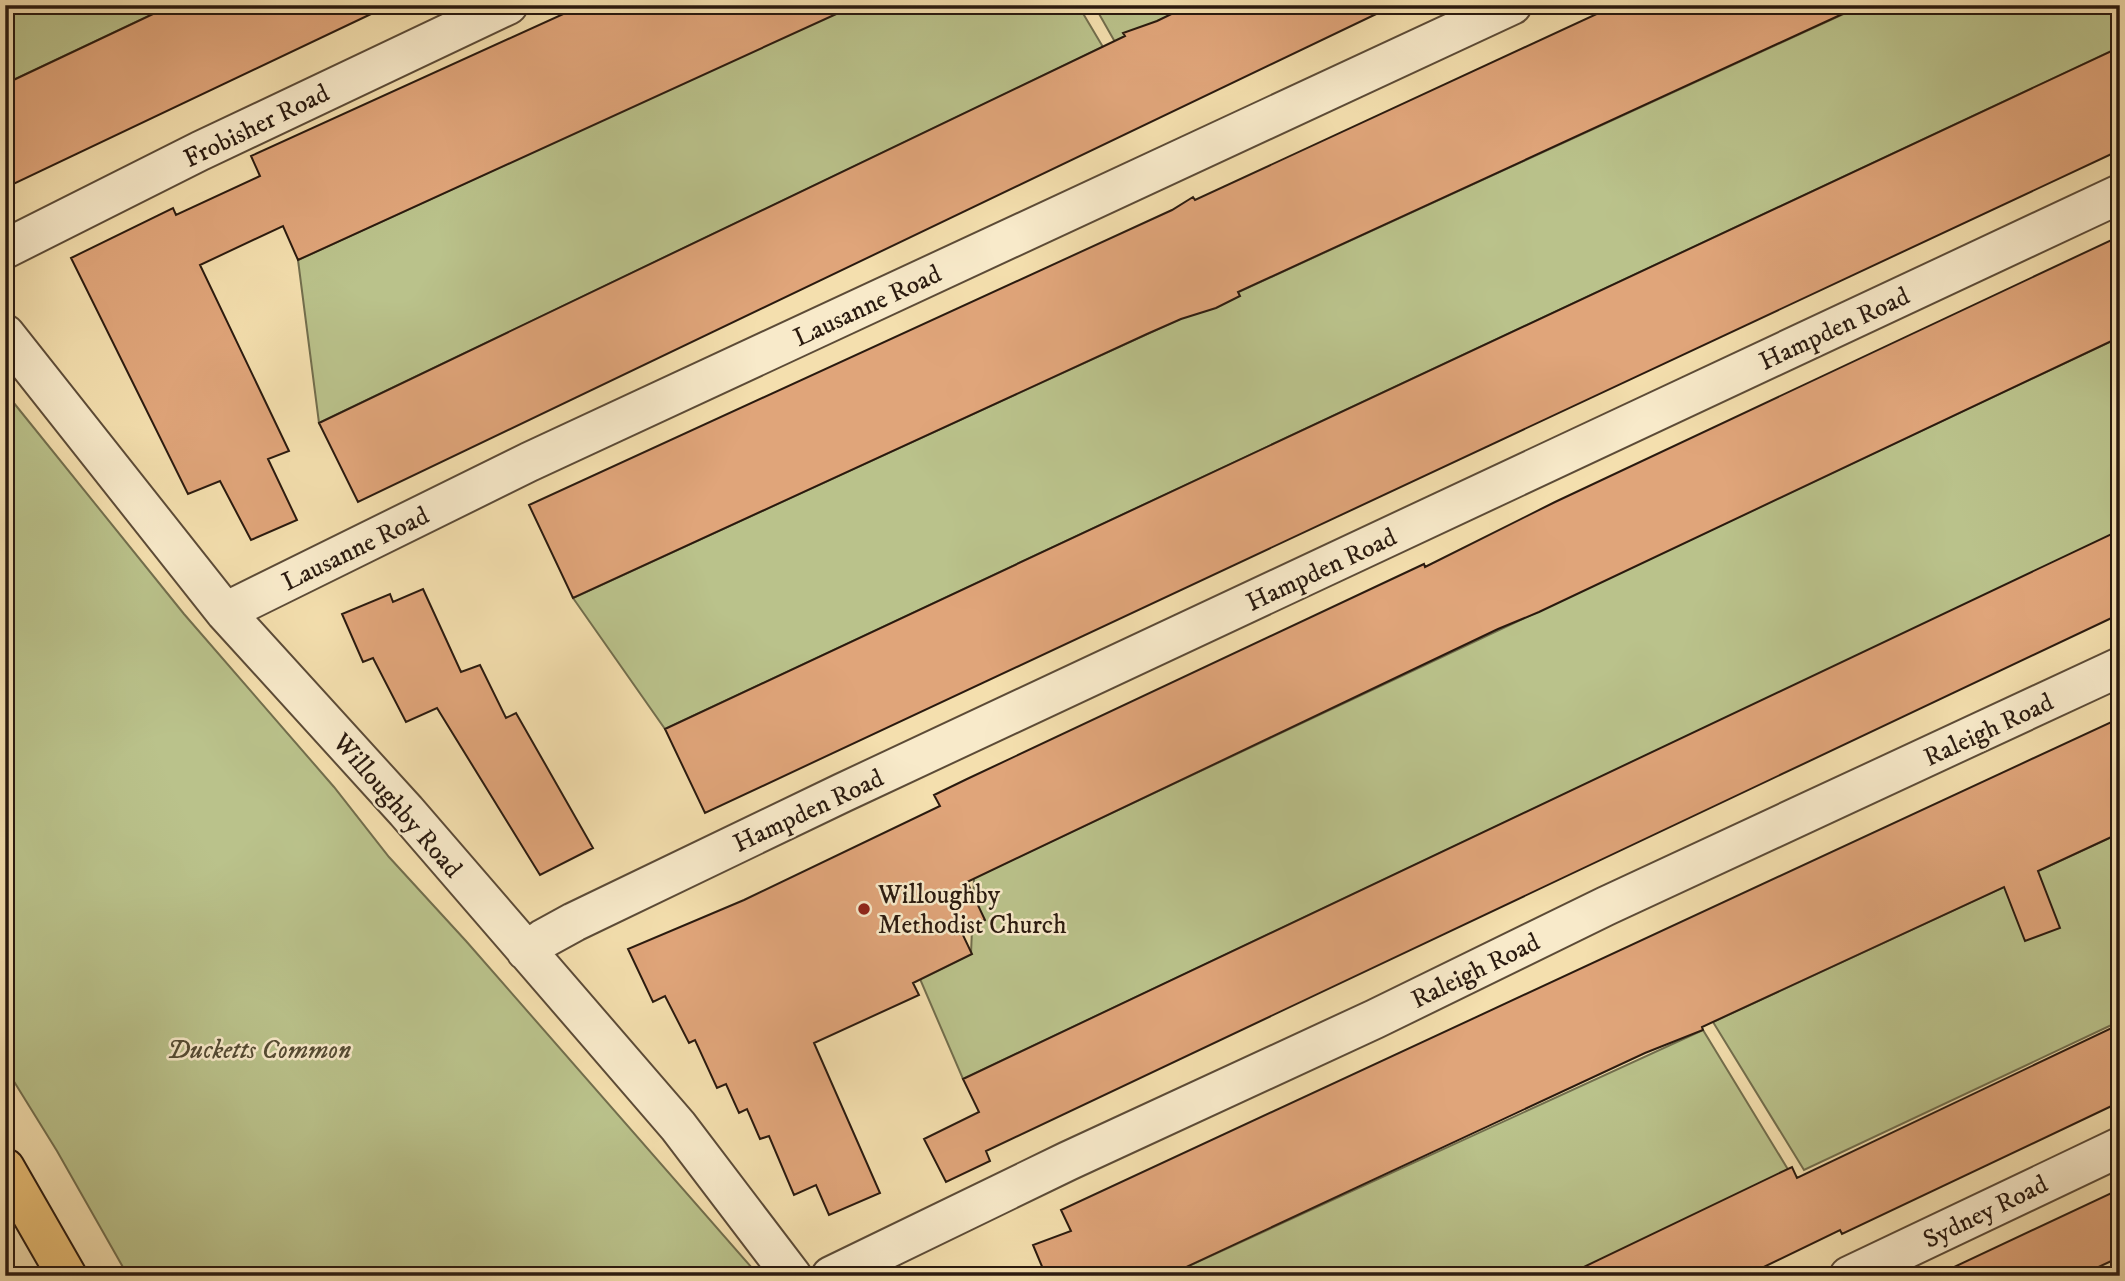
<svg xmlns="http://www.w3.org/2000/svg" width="2125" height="1281" font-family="'IM FELL DW Pica',serif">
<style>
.green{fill:#bac28b;stroke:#726e4d;stroke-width:2}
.building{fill:#e0a57a;stroke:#2a1a0f;stroke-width:2}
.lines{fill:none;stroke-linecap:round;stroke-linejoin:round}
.street-casing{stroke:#5c4b37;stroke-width:42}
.primary-casing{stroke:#2a1a0f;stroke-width:42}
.street{stroke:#f8eaca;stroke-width:38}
.primary{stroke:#eac077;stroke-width:38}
.poi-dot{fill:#8f2418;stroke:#f8eaca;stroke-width:2.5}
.labels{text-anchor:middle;stroke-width:5;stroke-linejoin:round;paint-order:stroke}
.street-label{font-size:26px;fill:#2a1a0f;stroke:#f8eaca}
.poi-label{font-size:26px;fill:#2a1a0f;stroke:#f8eaca;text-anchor:start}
.park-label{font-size:26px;font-style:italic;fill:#554c34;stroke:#f8eaca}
</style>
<rect width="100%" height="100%" fill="#f4dfae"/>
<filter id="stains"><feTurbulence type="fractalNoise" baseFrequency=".00286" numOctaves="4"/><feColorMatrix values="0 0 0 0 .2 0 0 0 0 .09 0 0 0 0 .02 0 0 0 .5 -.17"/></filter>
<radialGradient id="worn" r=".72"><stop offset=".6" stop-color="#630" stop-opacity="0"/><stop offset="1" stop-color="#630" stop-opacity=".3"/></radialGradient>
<path class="green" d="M5 5H172L5 84Z
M853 5H1078L1103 47 319 423 298 260Z
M1094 5H1191L1115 42Z
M1863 5H2120V47L665 729 573 598Z
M2120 337V531L963 1079 920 979 971 954 974 878Z
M5 392 184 614 334 787 389 857 466 941 759 1276H128L57 1151 5 1067Z
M2120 833V1021L1804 1170 1713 1022Z
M1703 1030 1792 1176 1579 1276H1167Z"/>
<path class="building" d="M172 5H390L5 188V84Z
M583 5H856L298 260 283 226 200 265 289 451 268 459 297 520 251 540 220 481 188 494 71 258 173 208 176 215 260 176 251 156Z
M1190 5H1395L358 502 319 423 1125 36 1123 33 1157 21Z
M1616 5H1862L1238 292 1240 296 1216 308 1181 319 1147 334 573 598 529 505 1172 210 1193 197 1195 200Z
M2120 47V150L705 813 665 729Z
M2120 236V337L1539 612 1498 629 967 882 985 920 961 931 972 954 913 983 919 995 814 1043 880 1193 829 1215 816 1185 794 1195 769 1136 760 1139 747 1109 739 1113 726 1084 717 1088 695 1040 689 1043 665 996 653 1002 628 949 744 900 940 806 934 795 967 779 1392 579 1424 564 1425 567 1555 502Z
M2120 530V614L986 1151 990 1161 946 1182 924 1139 979 1112 963 1079Z
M423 589 461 672 480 665 506 718 516 713 593 848 540 875 437 708 406 722 373 658 363 662 342 614 390 594 393 602Z
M2120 718V833L2038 871 2060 928 2025 941 2004 887 1702 1027 1703 1030 1645 1053 1167 1276H1046L1033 1245 1071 1231 1061 1210Z
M2120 1024V1102L1842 1234 1840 1230 1745 1276H1565L1792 1167 1797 1178Z
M2120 1189V1257L2079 1276H1935Z"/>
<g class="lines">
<defs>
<path id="street" d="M5 249 200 151 508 5
M5 334 225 612 406 811 678 1126 792 1276
M225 612 529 462 1512 5
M526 951 543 939 574 922 842 793 2120 194
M831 1276 1068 1161 1375 1019 1606 906 2120 667
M1849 1276 2120 1147"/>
<path id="primary" d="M5 1168 67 1276"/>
</defs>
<use href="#street" class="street-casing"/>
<use href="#primary" class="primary-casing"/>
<use href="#street" class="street"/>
<use href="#primary" class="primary"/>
</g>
<circle class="poi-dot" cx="864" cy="909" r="7"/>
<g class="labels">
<g class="street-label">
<text transform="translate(256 125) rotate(-26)" y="9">Frobisher Road</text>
<text transform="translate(867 305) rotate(-25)" y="9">Lausanne Road</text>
<text transform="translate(1834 328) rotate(-25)" y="9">Hampden Road</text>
<text transform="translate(355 548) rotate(-26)" y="9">Lausanne Road</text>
<text transform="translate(1321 569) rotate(-25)" y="9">Hampden Road</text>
<text transform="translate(1988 729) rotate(-25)" y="9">Raleigh Road</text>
<text transform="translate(398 805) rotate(49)" y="9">Willoughby Road</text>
<text transform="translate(808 810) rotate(-25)" y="9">Hampden Road</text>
<text transform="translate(1475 970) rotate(-26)" y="9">Raleigh Road</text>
<text transform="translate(1985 1211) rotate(-26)" y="9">Sydney Road</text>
</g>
<g class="poi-label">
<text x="878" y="903">Willoughby<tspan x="878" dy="30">Methodist Church</tspan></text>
</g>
<g class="park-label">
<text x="259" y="1058">Ducketts Common</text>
</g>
</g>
<rect width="2125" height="1281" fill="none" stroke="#f4dfae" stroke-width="28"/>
<rect x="7" y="7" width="2111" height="1267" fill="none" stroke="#2a1a0f" stroke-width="3.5"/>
<rect x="14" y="14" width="2097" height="1253" fill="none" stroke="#2a1a0f" stroke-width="2"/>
<rect width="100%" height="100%" filter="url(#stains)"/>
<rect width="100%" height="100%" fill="url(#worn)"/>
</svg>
